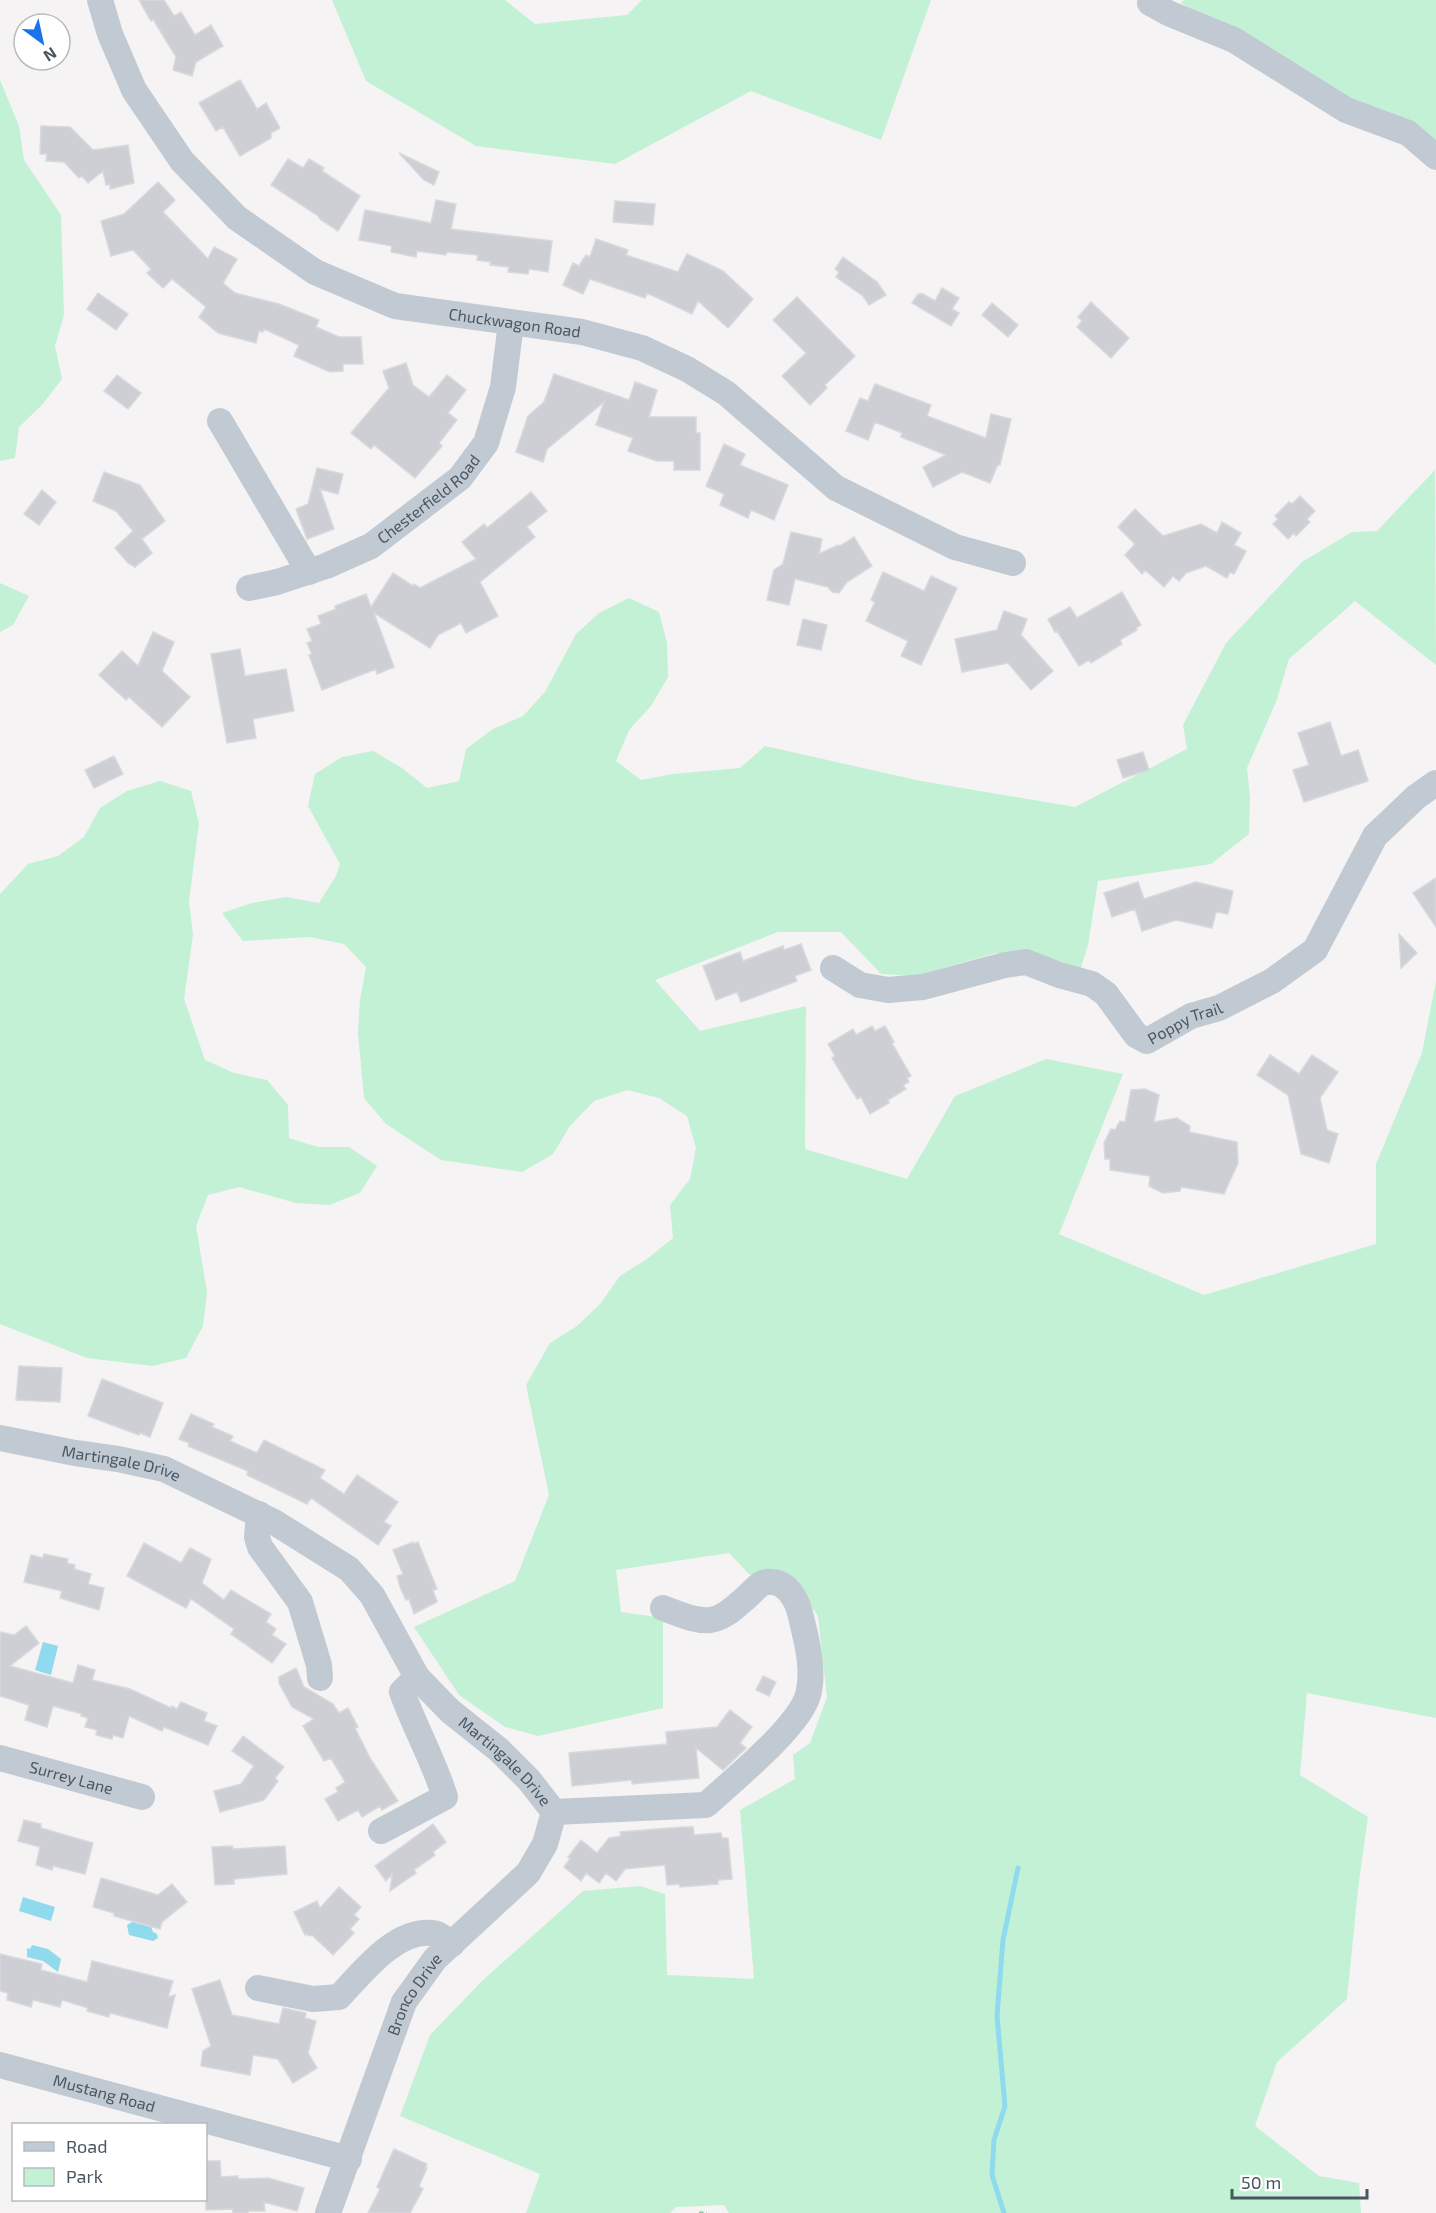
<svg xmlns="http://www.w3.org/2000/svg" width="1436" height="2213" font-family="'Exo 2',sans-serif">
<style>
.green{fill:#c3f1d5}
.water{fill:#90daee}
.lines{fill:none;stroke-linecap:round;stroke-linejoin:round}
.stream{stroke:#90daee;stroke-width:5}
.building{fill:#cdcfd5;stroke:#d7d9de;stroke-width:1.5}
.path{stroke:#7ad0a6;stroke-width:3;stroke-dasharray:4.5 3;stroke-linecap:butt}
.minor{stroke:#c1cad2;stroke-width:26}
.labels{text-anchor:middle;stroke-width:6;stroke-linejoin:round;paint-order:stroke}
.street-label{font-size:16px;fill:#4a5661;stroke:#fff}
</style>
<rect width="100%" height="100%" fill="#f5f3f3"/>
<path class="green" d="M332 0H505L535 24 627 15 642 0H931L881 140 751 91 615 164 476 146 366 81Z
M1184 0H1436V149L1181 3Z
M0 80 19 126 24 160 61 215 64 315 55 346 62 379 42 405 19 427 15 458 0 461Z
M1435 470 1436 665 1355 601 1289 659 1276 702 1247 768 1250 798 1249 834 1211 864 1098 881 1088 945 1080 970 1053 962 996 953 915 976 881 974 841 932H778L655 980 700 1031 806 1006 805 1149 907 1179 955 1096 1046 1059 1123 1074 1059 1234 1204 1295 1376 1244V1164L1422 1053 1436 981V1718L1307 1693 1300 1775 1368 1817 1358 1889 1347 1999 1277 2062 1255 2126 1319 2176 1359 2183 1361 2213H729L724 2205 676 2207 670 2213H526L540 2174 400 2116 430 2035 484 1979 583 1891 640 1886 665 1894 667 1975 754 1979 740 1810 795 1779 793 1755 810 1743 827 1697 818 1616 798 1587 754 1579 729 1553 616 1570 621 1612 663 1618V1708L538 1736 505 1727 459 1695 414 1627 515 1581 549 1495 526 1385 550 1343 577 1326 601 1303 620 1276 647 1259 673 1238 670 1205 690 1179 696 1148 687 1116 659 1098 627 1090 594 1101 570 1126 553 1154 522 1172 441 1160 386 1124 364 1098 358 1033 360 1000 366 967 344 944 310 937 243 941 222 913 252 903 286 897 319 903 336 876 340 864 308 806 315 774 342 757 373 751 402 768 427 788 459 781 466 749 493 729 523 716 545 692 576 634 599 613 629 598 659 612 667 643 668 677 651 706 629 730 616 761 641 780 673 774 740 768 765 746 921 781 1075 807 1187 749 1183 725 1226 643 1302 562 1352 532 1377 531Z
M0 583 29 596 13 625 0 632Z
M160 781 191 791 199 823 189 902 193 934 184 999 205 1060 234 1073 267 1080 288 1105 289 1138 318 1147H349L377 1166 360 1193 329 1205 296 1203 239 1187 208 1195 196 1226 207 1292 203 1326 186 1358 153 1366 87 1358 0 1324V894L28 864 58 856 84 837 100 808 127 791Z"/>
<path class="water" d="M43 1642 58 1646 51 1675 35 1670Z
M23 1897 55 1907 51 1921 19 1911Z
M132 1922 151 1927 153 1932 157 1934 158 1938 153 1941 129 1935 127 1925Z
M32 1945 48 1949 61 1959 58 1972 43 1961 27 1957V1948L30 1949Z"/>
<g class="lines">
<path class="stream" d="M1004 2213 992 2175 994 2140 1005 2106 997 2016 1003 1940 1018 1868"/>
</g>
<path class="building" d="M139 0H164L174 16 181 12 195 35 211 25 223 46 196 62 192 76 173 70 176 57 153 19 151 21Z
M240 80 257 109 266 103 280 128 271 133V138L240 156 223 127 216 131 199 103Z
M41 126 70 127 93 150 128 145 134 183 110 189V184L106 185 103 171 88 183 82 176 79 178 64 162 46 161 47 154H40Z
M399 153 439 172 434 185 424 180Z
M288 159 303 168 309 159 324 168 322 171 360 196 338 231 321 220 317 215 271 185Z
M158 182 175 200 163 212 208 259 214 247 237 259 223 283 235 293 279 304 319 320 316 327 339 337H361L363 364H343V371L330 372 294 356 299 345 264 329 263 332 259 331 256 343 218 333 199 317 206 307 172 279 163 288 147 273 151 269 133 250 111 256 101 221 124 214Z
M436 200 456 204 451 229 552 241 548 272 529 269 528 274 508 272 509 267 490 265 491 262 477 260 478 255 447 252 446 255 417 251 416 257 391 252 392 246 359 240 365 210 431 223Z
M615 201 655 204 653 225 613 222Z
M596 239 628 250 626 255 678 272 687 254 723 271 753 299 728 328 698 301 692 314 647 293 645 298 590 279 583 294 563 285 573 263 579 266 586 255 590 257Z
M843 257 877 282 886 295 869 305 863 296 836 277 839 272 835 269Z
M942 288 959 298 952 309 959 313 951 326 912 303 918 294H923L935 301Z
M98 293 128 314 116 330 87 309Z
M797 297 855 356 825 385 827 388 810 405 782 376 806 353 773 320Z
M1091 302 1129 338 1111 358 1077 327 1082 321 1078 317Z
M992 303 1018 325 1008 337 982 315Z
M406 363 413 385 429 397 447 375 466 390 448 413 457 420 439 443 442 446 415 478 374 445 371 449 351 433 389 388 383 371Z
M554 374 629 400 635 382 657 390 649 417H696V433H700V470H674V461H657L628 451 633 438 596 425 604 402 547 449 543 462 516 452 528 416 544 402Z
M117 375 141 393 128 409 104 391Z
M875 384 931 405 927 416 986 438 991 414 1011 419 1000 465 998 464 990 483 962 472 933 487 923 467 946 455 901 437 902 433 875 422 868 440 846 431 860 398 868 401Z
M724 444 745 454 740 465 788 485 774 520 751 510 748 518 720 505 724 494 706 486Z
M317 468 343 474 338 494 320 489 334 529 307 539 296 509 308 504Z
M104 472 140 485 165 521 142 539 152 553 135 567 128 563 115 548 133 531 116 511 93 501Z
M42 490 56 502 39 525 24 514Z
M531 492 547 511 527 527 535 537 480 582 498 616 466 633 461 623 438 635 430 648 374 613 394 667 377 674 376 669 322 690 309 655 312 654 307 643 312 641 307 629 321 624 318 616 336 609 335 606 366 594 371 607 393 573 413 586 414 584 420 588 476 559 462 542 484 524 487 528Z
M1300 496 1315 511 1307 519 1310 522 1296 536 1294 533 1288 539 1273 524 1278 519 1275 516 1289 502 1292 504Z
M1135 509 1163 536 1201 524 1217 533 1222 522 1241 533 1234 545 1246 551 1234 574 1230 572 1227 578 1206 566 1186 573 1179 581 1173 576 1164 587 1145 570 1142 574 1125 555 1135 544 1118 527Z
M791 532 822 539 819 554 838 545 840 546 854 537 872 566 847 582 839 593 832 592 828 587 795 579 789 605 767 600 774 570 783 564Z
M883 572 924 591 931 576 957 588 921 665 901 656 908 641 866 621 875 602 871 600Z
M1122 592 1141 625 1136 628 1137 630 1120 640 1122 644 1091 663 1089 660 1079 666 1057 631 1055 632 1048 619 1070 607 1077 618Z
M1004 611 1027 619 1021 635 1053 671 1031 690 1008 663 962 672 955 639 997 630Z
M803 619 827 625 821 650 797 645Z
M153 632 174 642 162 671 190 697 162 727 129 697 126 700 99 675 122 651 138 666Z
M240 649 245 676 286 669 294 711 253 719 256 738 227 743 211 654Z
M1330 722 1341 756 1358 750 1368 781 1304 802 1293 770 1309 765 1298 733Z
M1143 752 1149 770 1123 778 1117 760Z
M114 756 123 774 94 788 85 770Z
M1436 878V927L1413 893Z
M1138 882 1144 899 1196 882 1233 891 1228 914 1216 912 1212 928 1176 920 1142 931 1135 909 1112 917 1104 893Z
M1399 934 1417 953 1401 968Z
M801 944 811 970 795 976 797 981 741 1002 737 992 716 1000 703 966 740 952 743 961 783 946 784 950Z
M872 1026 875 1031 885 1026 894 1042 892 1043 911 1076 907 1078 909 1082 903 1085 906 1089 888 1100 889 1103 870 1114 861 1097 857 1099 844 1078 832 1058 835 1056 828 1044 853 1029 856 1035Z
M1270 1055 1299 1074 1312 1055 1338 1072 1320 1098 1327 1130 1338 1134 1329 1163 1301 1154 1288 1095 1257 1075Z
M1145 1089 1159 1095 1154 1122 1177 1118 1190 1126 1189 1132 1237 1142 1238 1163 1224 1194 1181 1187 1180 1191 1163 1193 1149 1186 1150 1176 1110 1170V1159H1105L1104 1143 1111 1129 1115 1130 1120 1121 1125 1122 1131 1090Z
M19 1366 62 1368 60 1402 16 1400Z
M102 1379 163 1403 150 1437 140 1433 139 1435 88 1416Z
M191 1414 214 1424 212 1427 233 1436 230 1441 257 1453 264 1440 325 1470 320 1478 344 1494 357 1475 398 1502 384 1522 391 1526 378 1545 311 1498 307 1504 247 1475 248 1471 188 1446 189 1443 179 1439Z
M413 1542V1544L418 1542 437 1589 433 1590 437 1602 414 1614 409 1599 406 1600 400 1587 397 1576 403 1574 393 1550Z
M144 1543 181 1563 190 1548 211 1559 202 1583 224 1600 231 1590 271 1614 266 1622 276 1629 272 1635 286 1644 272 1663 231 1634 234 1629 191 1599 186 1608 127 1576Z
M44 1554 68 1559 67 1563 75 1565 74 1569 91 1574 88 1584 104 1588 99 1610 60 1598 62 1591 24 1582 31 1555 43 1558Z
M26 1626 39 1643 10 1666 73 1683 78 1665 95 1670 92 1680 130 1689 171 1708 172 1706 177 1709 181 1702 207 1713 204 1721 217 1726 208 1745 164 1727 162 1731 129 1716 123 1738 113 1735 112 1739 96 1735 97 1730 85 1727 88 1718 81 1716 82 1714 53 1706 47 1727 25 1720 29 1705 0 1696V1632L14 1635Z
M296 1668 304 1687 333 1704 339 1713 348 1708 358 1727 355 1728 370 1758 398 1801 382 1810 380 1806 362 1817 358 1810 338 1821 325 1799 338 1792 336 1788 345 1782 331 1758 324 1761 303 1726 314 1719 292 1707 279 1683V1677Z
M763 1676 776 1682 769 1696 756 1690Z
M730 1710 752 1727 740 1743 746 1748 723 1770 696 1748 699 1778 632 1784V1780L572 1786 569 1753 667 1744 666 1732 717 1727Z
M243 1736 284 1767 275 1778 278 1781 264 1800 220 1812 214 1791 241 1784 254 1766 232 1751Z
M24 1820 41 1824V1828L93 1843 85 1874 53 1866 52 1870 36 1865 40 1847 18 1841Z
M433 1824 446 1842 433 1852 435 1855 414 1870 416 1873 390 1891 392 1874 386 1881 375 1866Z
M683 1827H693L694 1835 721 1833 722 1838H728L732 1879 718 1880V1884L680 1887 679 1884 667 1885 665 1865 625 1869 616 1881 606 1873 599 1883 586 1873 581 1881 564 1867 570 1859 568 1857 581 1840 597 1853 609 1838 621 1836 620 1832Z
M232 1846 233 1849 285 1846 287 1874 234 1879V1884L215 1885 212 1847Z
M101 1878 158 1895 172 1884 187 1902 162 1922 160 1929 114 1916V1913L93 1907Z
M339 1887 361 1907 354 1915 359 1919 350 1929 354 1933 333 1955 312 1935 309 1936 307 1934 305 1935 294 1912 317 1901 320 1908Z
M0 1954 42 1964 41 1970 87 1982 92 1961 173 1981 168 1997 175 1995 167 2028 118 2015 110 2013 109 2017 87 2011 88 2008 62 2000 60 2007 33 2000 31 2007 7 2000 8 1993 0 1991Z
M220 1980 232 2015 279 2024 283 2008 306 2013 305 2018 316 2021 308 2053 317 2068 293 2083 278 2059 253 2055 250 2075 201 2066 203 2051 211 2046 192 1989Z
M394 2149 427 2164 425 2168H427L419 2186 423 2189 410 2213H368L380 2189 377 2187Z
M206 2161H220L221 2177 238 2176V2179L268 2178 304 2188 297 2211 264 2202 265 2211H248V2213H233V2209L206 2210Z"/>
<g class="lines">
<path class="path" d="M699 2213H707"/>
<g class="minor">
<path id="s1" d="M100 0 110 34 134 90 182 161 237 218 315 272 395 306 582 332 642 348 687 369 726 393 836 488 955 547 1013 563"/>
<path d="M1154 0 1150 3 1168 13 1234 40 1346 110 1408 133 1436 157"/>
<path d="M220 421 309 572"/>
<path id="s2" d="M249 588 277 582 326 566 371 546 460 478 486 443 503 387 511 323"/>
<path id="s3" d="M833 968 860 985 888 990 923 987 1005 965 1026 962 1059 975 1092 984 1106 994 1136 1035 1147 1041 1191 1016 1219 1008 1272 981 1315 950 1375 836 1416 797 1436 783"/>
<path id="s4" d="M0 1438 75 1453 118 1459 164 1469 274 1522 349 1569 372 1595 417 1677 450 1711 499 1750 529 1780 554 1812"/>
<path d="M259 1514 257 1537 260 1547 300 1602 319 1665 320 1678"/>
<path id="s5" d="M0 1758 142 1797"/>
<path d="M554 1812 706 1805C732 1781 799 1727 808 1695 815 1669 806 1638 800 1613 797 1600 787 1582 771 1582 762 1581 758 1586 752 1592 715 1627 709 1626 663 1608"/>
<path d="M381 1831 445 1797C434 1761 415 1728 402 1692L417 1677"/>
<path d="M258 1988 313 1999 339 1997C362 1973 395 1929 432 1933 439 1933 446 1940 452 1944"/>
<path id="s6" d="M0 2065 349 2159"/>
<path id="s7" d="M328 2213 404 2002 435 1959 528 1873 545 1844 554 1812"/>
</g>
</g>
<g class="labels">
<g class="street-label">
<text dy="6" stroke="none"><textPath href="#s1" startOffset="564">Chuckwagon Road</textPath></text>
<text dy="6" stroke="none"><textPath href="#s2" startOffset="204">Chesterfield Road</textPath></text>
<text dy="6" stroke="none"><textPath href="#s3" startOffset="394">Poppy Trail</textPath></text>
<text dy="6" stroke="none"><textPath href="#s4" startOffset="124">Martingale Drive</textPath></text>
<text dy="6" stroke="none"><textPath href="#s4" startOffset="628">Martingale Drive</textPath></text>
<text dy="6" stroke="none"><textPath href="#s5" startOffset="74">Surrey Lane</textPath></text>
<text dy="6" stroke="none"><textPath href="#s7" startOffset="236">Bronco Drive</textPath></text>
<text dy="6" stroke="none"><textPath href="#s6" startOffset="108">Mustang Road</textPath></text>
</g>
</g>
<rect x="12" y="2123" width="195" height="78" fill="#ffffff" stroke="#b7bbc0" stroke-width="1.5"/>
<rect x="24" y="2142" width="30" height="9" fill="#c1cad2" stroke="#b7bbc0" stroke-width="1.5"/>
<text x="66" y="2153" font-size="18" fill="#4a5661">Road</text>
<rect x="24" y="2168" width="30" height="18" fill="#c3f1d5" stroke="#b7bbc0" stroke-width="1.5"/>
<text x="66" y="2183" font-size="18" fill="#4a5661">Park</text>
<g transform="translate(42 42) rotate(147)"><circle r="28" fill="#ffffff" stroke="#b7bbc0" stroke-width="1.5"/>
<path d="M0-4.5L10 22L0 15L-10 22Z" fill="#1a73e8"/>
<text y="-9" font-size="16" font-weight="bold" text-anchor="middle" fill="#4a5661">N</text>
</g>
<path d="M1232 2189v9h135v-9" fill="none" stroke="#4a5661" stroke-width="3"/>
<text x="1241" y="2189" font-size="18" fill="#4a5661" stroke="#ffffff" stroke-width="4.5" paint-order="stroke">50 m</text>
</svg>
